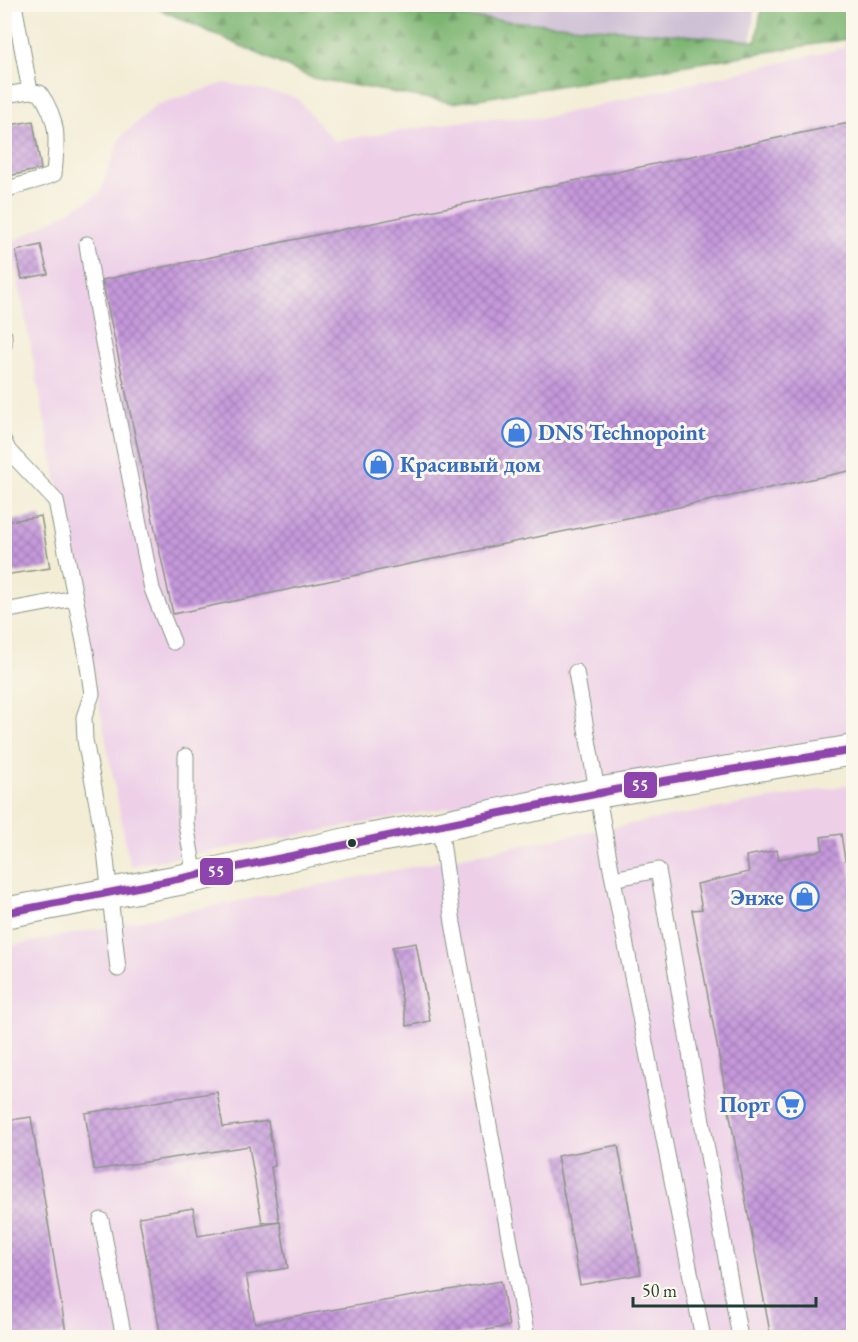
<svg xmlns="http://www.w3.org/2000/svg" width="858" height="1342" font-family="'EB Garamond',serif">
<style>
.built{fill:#edd0e8}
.industrial{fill:#ccbed4}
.forest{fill:url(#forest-firs);stroke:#4e7953;stroke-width:1.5}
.building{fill:url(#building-cross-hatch)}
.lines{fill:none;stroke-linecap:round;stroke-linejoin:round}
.service-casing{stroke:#899585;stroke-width:17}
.minor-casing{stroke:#899585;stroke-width:32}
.service{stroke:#fff;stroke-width:15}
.minor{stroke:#fff;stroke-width:30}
.bus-1-casing{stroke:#fbf7ec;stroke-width:12}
.bus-1{stroke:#8e44ad;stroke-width:8}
.bus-dot{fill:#1f3d34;stroke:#fbf7ec;stroke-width:2}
.labels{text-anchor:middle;stroke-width:6;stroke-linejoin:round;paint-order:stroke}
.shop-label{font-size:22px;font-weight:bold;fill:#366cbe;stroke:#fbf7ec;text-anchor:start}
.line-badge{stroke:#fbf7ec;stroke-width:2}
.badge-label{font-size:16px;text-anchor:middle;font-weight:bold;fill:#fff}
</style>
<defs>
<pattern id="forest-firs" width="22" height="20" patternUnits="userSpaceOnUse" patternTransform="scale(1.5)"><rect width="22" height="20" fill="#7db572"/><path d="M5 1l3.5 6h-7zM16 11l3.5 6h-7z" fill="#66945e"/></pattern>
<pattern id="building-cross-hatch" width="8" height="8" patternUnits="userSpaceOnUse" patternTransform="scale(1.5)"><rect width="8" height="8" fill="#c699dc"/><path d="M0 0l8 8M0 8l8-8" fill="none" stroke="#a07eb3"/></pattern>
</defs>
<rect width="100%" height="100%" fill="#fbf7ec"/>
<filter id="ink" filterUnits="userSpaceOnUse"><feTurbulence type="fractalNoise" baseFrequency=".0167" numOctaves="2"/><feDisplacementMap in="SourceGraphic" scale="12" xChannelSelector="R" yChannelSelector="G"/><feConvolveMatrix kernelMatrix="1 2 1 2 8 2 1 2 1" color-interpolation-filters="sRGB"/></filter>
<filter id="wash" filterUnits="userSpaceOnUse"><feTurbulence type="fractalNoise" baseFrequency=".008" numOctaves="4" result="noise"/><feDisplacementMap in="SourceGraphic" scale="24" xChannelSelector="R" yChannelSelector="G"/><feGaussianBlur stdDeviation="1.35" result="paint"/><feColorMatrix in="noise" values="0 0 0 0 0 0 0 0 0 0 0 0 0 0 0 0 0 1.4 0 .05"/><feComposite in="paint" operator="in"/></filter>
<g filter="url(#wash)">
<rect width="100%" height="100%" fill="#f3edd6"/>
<path class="built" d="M853 18V733L130 866 11 243 100 194 120 138 156 105 225 83 296 97 334 141 478 119 544 118 843 48Z
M853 784V1337L5 1338V947L614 827Z"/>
<path class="industrial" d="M344 5H755L750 49Z"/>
<path class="forest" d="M853 4V38L453 103 312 78 150 5H314L756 41 762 5Z"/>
<g id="blocks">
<path class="building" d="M33 121 41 169 4 177V126Z
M854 122V470L173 614 102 280Z
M41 245 48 274 22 279 16 251Z
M41 516 50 568 4 575V522Z
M841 834 845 860H848L854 891V1338H771L692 910 702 909 697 884 749 872 746 856 777 850 779 859 823 850 821 837Z
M416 943 430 1021 407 1026 392 947Z
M217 1092 223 1127 268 1121 275 1166 271 1167 279 1221 262 1223 249 1146 94 1170 85 1113Z
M31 1117 66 1333 41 1338H4V1121Z
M618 1145 641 1274 580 1285 557 1156Z
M193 1208 198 1236 280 1222 288 1268 246 1275 255 1323 501 1281 509 1326 441 1338H161L139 1217Z"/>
</g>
</g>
<g filter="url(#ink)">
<use href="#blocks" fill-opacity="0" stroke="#899585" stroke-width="1.5"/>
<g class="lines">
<defs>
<path id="service" d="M14 4 30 91
M4 95 30 91 40 93C60 122 57 141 54 174 38 182 21 183 4 191
M87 244 98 317 152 589 173 642
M4 335V345
M4 441 8 450 56 501 86 652 92 694 84 717 85 740 104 841 118 969
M4 611 74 598
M576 672 610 864 703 1338
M186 756V824L195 877
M440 826 453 923 527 1338
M613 879 658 870 740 1338
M101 1220 124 1338"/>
<path id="minor" d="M4 913 195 877 351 842 440 826 597 793 854 750"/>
</defs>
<use href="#service" class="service-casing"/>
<use href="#minor" class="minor-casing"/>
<use href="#service" class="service"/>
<use href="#minor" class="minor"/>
<defs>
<path id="bus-1" d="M4 913C202 876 398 833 595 794 680 776 767 765 854 750"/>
</defs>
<use href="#bus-1" class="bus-1-casing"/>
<use href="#bus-1" class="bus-1"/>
</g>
</g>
<defs>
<symbol id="shop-ring" viewBox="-11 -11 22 22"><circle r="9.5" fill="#fbf7ec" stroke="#3f7fe0" stroke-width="1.5"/><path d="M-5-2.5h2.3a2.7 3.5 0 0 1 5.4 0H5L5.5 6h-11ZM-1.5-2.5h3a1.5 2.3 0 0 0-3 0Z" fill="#3f7fe0"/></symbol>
<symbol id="supermarket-ring" viewBox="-11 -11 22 22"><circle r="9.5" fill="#fbf7ec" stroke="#3f7fe0" stroke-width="1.5"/><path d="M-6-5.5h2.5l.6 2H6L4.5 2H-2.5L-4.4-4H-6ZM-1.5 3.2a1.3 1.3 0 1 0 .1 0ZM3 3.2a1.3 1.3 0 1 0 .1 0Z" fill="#3f7fe0"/></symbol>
</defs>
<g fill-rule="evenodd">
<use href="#shop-ring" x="500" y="416" width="33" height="33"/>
<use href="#shop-ring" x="362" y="448" width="33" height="33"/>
<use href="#shop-ring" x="788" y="880" width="33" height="33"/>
<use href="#supermarket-ring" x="774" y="1088" width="33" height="33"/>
</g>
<circle class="bus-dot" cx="352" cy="843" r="5"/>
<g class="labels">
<g class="shop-label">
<text x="538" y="440">DNS Technopoint</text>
<text x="400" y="472">Красивый дом</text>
<text x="784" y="905" text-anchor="end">Энже</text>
<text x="770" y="1112" text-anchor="end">Порт</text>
</g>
</g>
<g class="line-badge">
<rect x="623" y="771" width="35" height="28" rx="6" fill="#8e44ad"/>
<rect x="199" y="857" width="35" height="29" rx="6" fill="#8e44ad"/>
</g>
<g class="badge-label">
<text x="640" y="791">55</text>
<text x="216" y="877">55</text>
</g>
<rect width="858" height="1342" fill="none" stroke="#fbf7ec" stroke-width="24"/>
<path d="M633 1297v9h183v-9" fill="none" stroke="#1f3d34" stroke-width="3"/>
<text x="642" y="1297" font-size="18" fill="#1f3d34" stroke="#fbf7ec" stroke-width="4.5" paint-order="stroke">50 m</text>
</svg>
